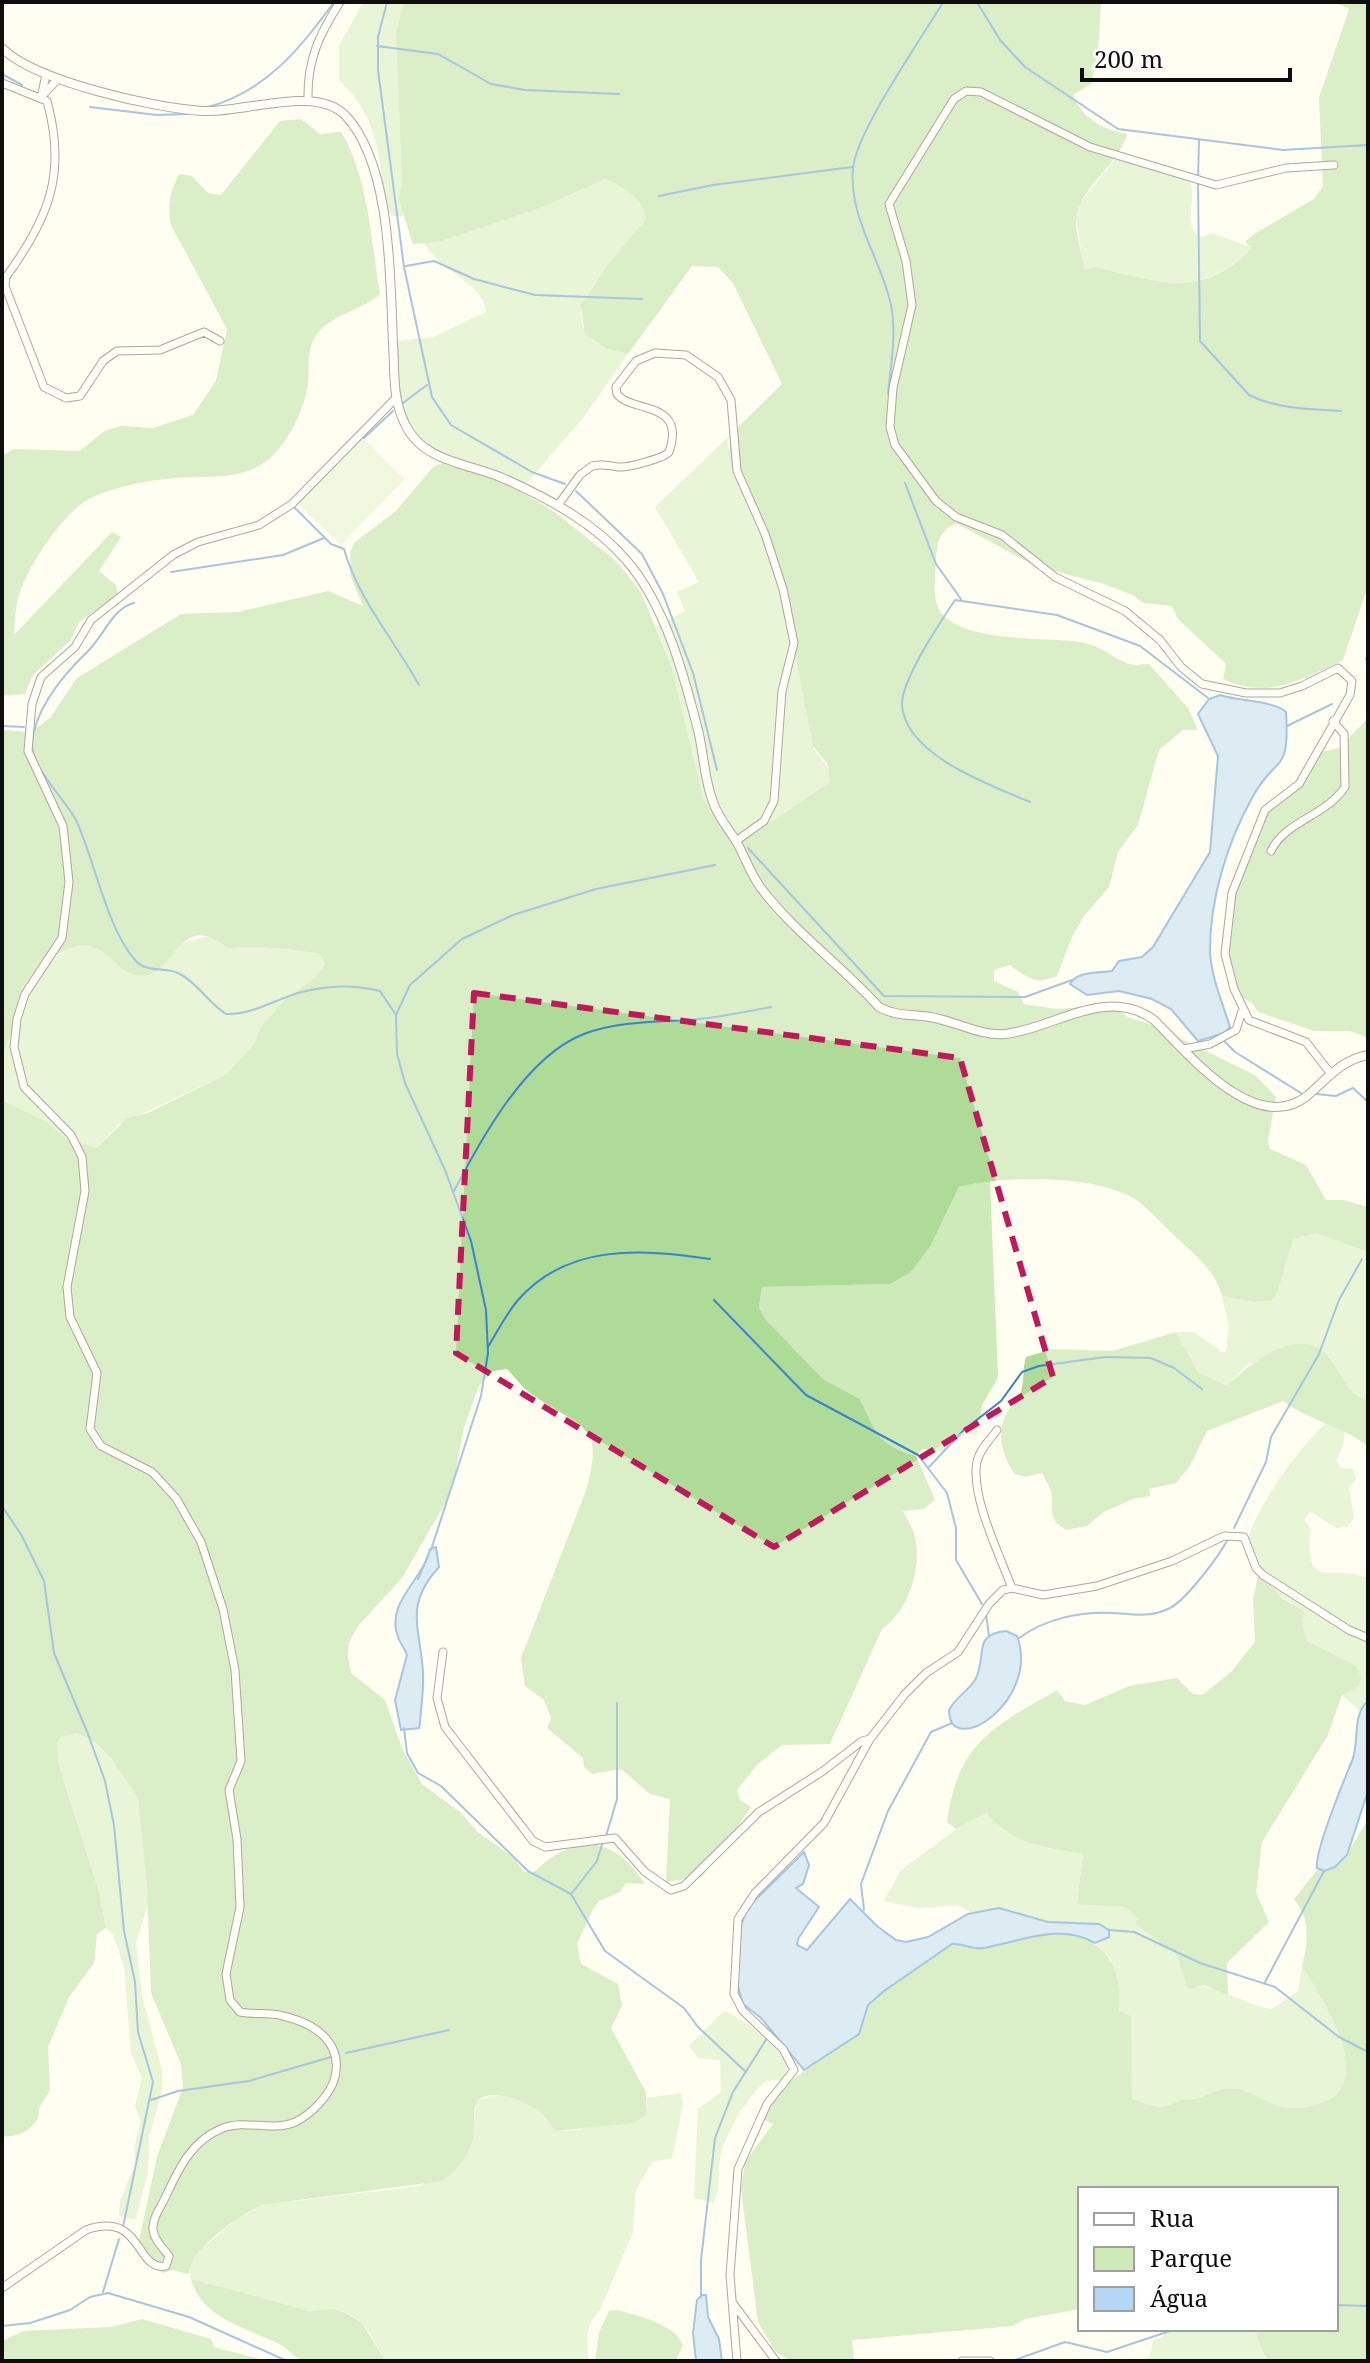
<svg xmlns="http://www.w3.org/2000/svg" width="1370" height="2363" font-family="'Noto Serif',serif">
<style>
.green{fill:#cdeab9}
.forest{fill:#aedb98}
.pitch{fill:#dff1cb}
.water{fill:#b4d6f7;stroke:#3b82ce;stroke-width:2}
.lines{fill:none;stroke-linecap:round;stroke-linejoin:round}
.stream{stroke:#3b82ce;stroke-width:2}
.minor-casing{stroke:#414141;stroke-width:9}
.tertiary-casing{stroke:#414141;stroke-width:10}
.minor{stroke:#fff;stroke-width:7}
.tertiary{stroke:#fff;stroke-width:8}
.marked{fill:none;stroke:#c2185b;stroke-width:6;stroke-dasharray:16 10;stroke-linejoin:round}
</style>
<rect width="100%" height="100%" fill="#fffef0"/>
<path class="green" d="M363 2H404L396 33 402 184 398 198 404 216H393L385 209C380 157 379 118 339 80V46Z
M1118 156 1190 182C1197 200 1181 229 1202 237L1211 233 1251 247C1246 257 1238 261 1228 267 1186 296 1141 277 1095 267L1084 271 1076 217 1080 203Z
M605 179C623 187 644 198 646 219 617 265 526 329 628 354L583 418 520 491 506 482 446 462 441 464 415 444 401 423 390 342 434 337 486 312C484 282 439 273 424 242L442 241 543 207Z
M730 435 727 443 735 476 778 567 814 750C824 761 830 768 830 782 802 802 767 836 732 840L703 798 672 668 656 626 685 611 677 592 699 582 655 507Z
M205 937H213L228 949C244 944 302 950 320 954L325 963 315 978 285 999 260 1028 255 1043 227 1074 118 1125 97 1148 66 1139 49 1123 2 1100V1055L12 1037 13 1010 24 983 38 968 72 946 90 944 151 975 178 944Z
M990 1180 998 1378 982 1405 977 1435 967 1433 942 1452 923 1449 916 1456C877 1444 876 1433 860 1399L823 1379 767 1321 759 1308 762 1287 890 1284 911 1272 930 1247 959 1187Z
M1316 1233 1368 1252V1399C1348 1397 1338 1372 1329 1356L1247 1364 1229 1386 1198 1372 1176 1332H1194L1222 1352 1226 1351 1229 1327 1222 1296 1253 1302 1271 1301C1284 1287 1284 1257 1293 1239Z
M1325 1424 1345 1428 1343 1446 1336 1461 1341 1468 1353 1469 1356 1479 1349 1488 1354 1518 1347 1527 1337 1528 1310 1512 1304 1520 1311 1529C1303 1596 1334 1561 1368 1579V1701L1360 1711 1342 1695 1356 1667 1307 1641 1302 1619 1305 1612C1288 1602 1254 1577 1247 1558 1237 1530 1303 1442 1325 1424Z
M77 1733 95 1742 130 1782 138 1797 145 1852 148 1904 136 1943 142 1995 162 2071 163 2086 149 2138 148 2174 135 2220 119 2216 120 2200 135 2165 134 2147 141 2121 135 2106 142 2078 131 2053 124 1966 113 1935 106 1928 99 1892 59 1766 57 1744 61 1737Z
M988 1812C1006 1843 1050 1849 1083 1854L1077 1903 1126 1907 1140 1920 1137 1924 1176 1954 1188 1988C1209 1979 1246 2006 1272 2009L1298 1991 1302 1966C1321 1997 1370 2070 1332 2098 1316 2107 1296 2111 1278 2106 1265 2102 1253 2092 1239 2089 1216 2084 1200 2103 1181 2099 1166 2111 1148 2107 1132 2098L1131 2016 1119 2011 1111 1959 1095 1943 1106 1939 1099 1924 1048 1922 999 1908 972 1913 958 1905 918 1908 884 1901 901 1870 973 1817Z
M724 2011C743 2018 786 2050 787 2071L781 2080 765 2081C745 2102 726 2130 720 2159 717 2174 722 2190 713 2203L694 2198 698 2109 721 2092 720 2060 698 2058 689 2046Z
M681 2093 683 2106 672 2158 652 2162 636 2190 633 2232 600 2310C585 2323 586 2343 589 2361H386C377 2346 368 2325 353 2316 337 2306 322 2313 305 2310 267 2302 228 2292 191 2279L189 2266 201 2249 236 2220 262 2205 421 2186 474 2131 476 2103C492 2089 530 2098 544 2114 548 2119 551 2126 555 2131L579 2130 647 2105 646 2098Z
M1137 2329H1258L1256 2335 1267 2361H1140L1150 2356 1153 2340 1163 2337 1164 2331Z"/>
<path class="forest" d="M404 2H1101L1098 53 1091 84 1073 95C1082 118 1103 130 1127 134 1118 166 1084 183 1077 214 1073 232 1083 252 1084 270L1095 267C1141 277 1186 296 1228 268 1238 261 1246 257 1251 247L1245 242 1254 234 1314 199 1323 186 1319 98 1349 9 1334 2H1368V586L1343 660C1301 680 1269 700 1223 679L1226 664 1178 619 1172 606 1143 603 1133 595 1104 584 1035 566 956 523C938 532 937 543 936 562 935 577 932 598 940 611 961 643 1045 637 1080 642 1103 646 1115 660 1130 664 1135 666 1144 664 1149 664L1188 708 1198 730H1183L1159 750 1138 825 1118 852 1109 887 1084 916 1072 937 1057 976C1036 985 1027 978 1010 965L994 970V981L1018 992 1024 1004 1057 1009 1111 1005 1128 1017 1155 1026 1255 1075 1276 1097 1268 1140 1270 1149 1306 1165 1326 1200H1344L1368 1207V1252L1316 1233 1294 1239C1284 1257 1284 1287 1271 1301L1253 1302 1222 1296C1214 1269 1197 1257 1178 1239 1165 1227 1152 1212 1138 1201 1099 1174 1003 1175 959 1187L930 1247 911 1272 890 1284 762 1287 759 1308 767 1321 823 1379 860 1399C876 1433 877 1444 916 1456L935 1500 924 1509 903 1511C906 1518 912 1526 914 1534 924 1564 908 1612 882 1629L830 1744 782 1745 757 1765 737 1790 740 1800 751 1807 702 1877 666 1882 670 1799 650 1794 621 1769 592 1774 584 1767 583 1758 547 1728 551 1718 544 1700 525 1686 521 1658 585 1493C607 1422 581 1429 533 1395 522 1388 516 1378 507 1369L493 1371 479 1386 464 1427 454 1481 447 1500 402 1578 358 1626 349 1642 348 1657 351 1673 385 1700 402 1748 422 1784 460 1812 478 1832 514 1858 524 1872H534C575 1832 614 1835 645 1884L626 1883 620 1892 599 1901 593 1909 577 1944 581 1964 618 1984 622 2006 611 2028 646 2092V2115L634 2123 555 2131C550 2124 546 2116 540 2111 527 2102 486 2084 476 2104 473 2111 475 2122 474 2129 473 2151 459 2169 442 2181L262 2205C240 2215 189 2249 189 2274L173 2270 162 2273 138 2245 157 2157 183 2087 181 2064 151 1993 147 1887 138 1797 112 1760 95 1742 77 1733 61 1737 57 1744 59 1766 99 1892 106 1928 97 1934 94 1963 69 1997 48 2047 50 2090 39 2108 38 2119C29 2131 18 2138 2 2136V1100L49 1123 66 1139 97 1148 127 1118 148 1113 227 1074 255 1043 260 1028 285 999 315 978 325 963 320 954C302 950 244 944 228 949 182 909 175 969 148 975 112 983 108 925 60 953 1 987 27 1011 2 1055V730L31 732 50 718 77 678 181 614 238 612 328 591 363 606 351 577 350 552 355 542 396 511 434 466 446 462 506 482 556 513 616 561 641 592 672 668 703 798 729 837 747 838 830 782 827 763 813 746 778 567 735 476 729 455 730 435 782 384 733 283 718 267 692 266 628 354 608 349 585 335 581 305 607 266 646 219C644 198 623 187 605 179L543 207 442 241 413 244 398 198 402 184 396 33Z
M301 119 320 134 341 132C369 178 371 242 380 294 360 312 331 313 315 337 306 352 310 368 308 385 304 410 288 443 269 459 241 482 209 475 176 478 149 480 117 486 93 497 65 509 29 565 20 592 15 605 15 621 14 635L112 532 121 537 99 571 116 585 118 595 79 622 71 640 33 675 25 694 2 696V456L13 449 80 451 104 431 121 426 153 428 193 415 216 381 227 329 171 225C167 205 170 193 179 174L192 176 208 193 221 195 280 121Z
M1368 718V1038L1350 1031H1314L1258 1012 1253 1004 1231 990 1221 949 1226 909 1243 854 1264 810 1294 792 1321 752 1339 748Z
M1176 1332 1198 1372 1228 1386C1249 1363 1303 1321 1331 1360 1341 1373 1348 1398 1368 1399V1458L1367 1446C1339 1424 1311 1422 1283 1401L1207 1431 1190 1466 1176 1483 1149 1489 1150 1496 1133 1499 1104 1512 1087 1526 1066 1530C1045 1518 1055 1508 1051 1491 1049 1485 1045 1479 1042 1473L1026 1477 1015 1474C1003 1458 996 1434 1006 1415 1009 1407 1017 1403 1020 1395 1025 1382 1022 1370 1026 1357L1053 1349 1112 1351Z
M1259 1572 1282 1598 1305 1612 1302 1619 1307 1641 1356 1666 1361 1677 1358 1686 1342 1695 1328 1735 1262 1842 1256 1893 1269 1922 1227 1963 1228 1995 1204 1985 1188 1989 1176 1954 1136 1924 1139 1920 1126 1907 1077 1904 1083 1854C1050 1849 1006 1843 987 1812L956 1829 947 1822C957 1743 995 1726 1057 1690L1065 1701 1085 1705 1129 1686 1177 1678 1193 1694 1202 1695 1231 1672 1255 1642 1253 1599Z
M1368 1819V2361H1267L1256 2335 1258 2329H1336V2189H1080V2309L1025 2319 1013 2326 852 2340 854 2361H791L776 2352 758 2322 741 2189 745 2162 773 2124 761 2118 781 2087 859 2034 868 2005 884 1991 952 1944C963 1943 973 1949 982 1948 994 1947 1006 1939 1018 1937 1079 1925 1124 1941 1119 2011L1131 2016 1132 2098C1148 2107 1166 2111 1181 2099 1201 2103 1216 2084 1239 2089 1253 2092 1265 2102 1278 2106 1296 2111 1316 2107 1332 2098 1370 2070 1321 1997 1302 1966 1308 1943 1311 1919 1294 1899L1318 1869 1324 1871 1343 1861Z
M191 2279 309 2311 334 2309 346 2313 361 2322 386 2361C361 2361 328 2363 304 2361 293 2358 288 2348 279 2344 246 2327 202 2319 191 2279Z
M618 2310C639 2317 674 2323 683 2345L676 2361H595L599 2332 609 2311Z
M142 2319 211 2339 214 2347 267 2361H2V2341L23 2331 111 2327Z"/>
<path class="pitch" d="M362 437 405 479 341 545 298 504Z"/>
<path class="water" d="M1220 695C1238 701 1275 701 1286 712 1290 777 1276 753 1252 798 1227 843 1210 899 1210 950 1210 974 1223 1004 1230 1027L1225 1033 1198 1041 1171 1009 1152 999 1119 991 1087 995 1070 984C1077 971 1098 973 1112 971L1119 961 1142 957 1153 947 1210 852 1218 756 1198 714 1209 699Z
M436 1547 439 1567C404 1605 420 1627 423 1672 424 1689 421 1706 420 1723L419 1728 401 1730 395 1700 407 1655C405 1648 400 1644 398 1637 385 1602 423 1581 430 1549Z
M1006 1631 1017 1636C1041 1702 949 1760 949 1710 955 1698 968 1691 975 1680 988 1657 971 1634 1006 1631Z
M1368 1701V1791L1347 1855 1335 1867 1324 1871 1317 1868C1314 1853 1344 1780 1352 1761 1360 1742 1351 1716 1368 1701Z
M804 1852 809 1865 803 1884 796 1888 819 1907 798 1939 797 1945 807 1950 850 1899 877 1926 896 1940 906 1942 928 1937 968 1914 999 1908 1048 1922 1099 1924 1109 1930V1937L1095 1943C1060 1922 1019 1942 983 1948 973 1950 963 1943 952 1944L884 1991 868 2005 859 2034 804 2070 761 2018 743 2004 737 1983 741 1926 747 1908Z
M702 2295H706L708 2317 719 2339 722 2361H696L693 2333 697 2300Z"/>
<g class="lines">
<path class="stream" d="M387 2 378 37V70L404 267 432 397 451 425 532 472 565 484
M977 2 1000 40 1025 67 1118 129 1283 150 1368 145
M377 46 438 54 491 84 525 90 619 94
M2 74 22 85
M90 107 157 115 188 114
M208 107C265 92 301 48 334 2
M1198 178 1199 140
M1198 184 1200 341 1249 395C1277 409 1310 409 1341 411
M659 196 713 185 852 167
M406 266 434 261 474 279 535 295 642 299
M888 394C891 364 898 327 889 297 877 253 849 216 853 168 857 130 921 40 943 2
M403 403 427 385
M364 438 393 411
M905 483 936 564 961 599
M576 491 642 554 663 594 693 673 717 770
M294 507 331 544 344 549C358 599 394 640 419 685
M171 572 283 555 324 538
M134 603C113 608 104 635 89 650 65 673 36 707 32 742 30 767 65 799 76 820 94 858 107 929 135 960 147 974 166 966 180 974 199 984 209 1004 226 1014 252 1015 274 1000 298 993 326 985 352 984 380 991L396 1015
M1366 659 1368 654
M2 726 24 727
M1287 726 1332 704
M1030 802C990 785 905 755 902 705 901 680 941 621 955 600L1057 615 1140 646 1208 698
M748 848 884 996 1025 997 1072 980
M1223 1040 1235 1052 1301 1093
M1316 1094 1336 1096 1353 1088 1368 1102
M454 1191C481 1139 526 1056 584 1034 616 1022 652 1022 686 1020 714 1019 743 1012 771 1007
M714 1300 806 1395 918 1455 947 1493 956 1528V1560L982 1604
M488 1347C497 1332 506 1314 518 1300 568 1243 642 1249 710 1259
M929 1467 965 1429 1001 1401 1022 1372 1039 1366 1105 1357 1151 1358 1174 1368 1202 1389
M2 1506 22 1536 44 1581 54 1653 88 1734 105 1781 114 1825 124 1931 135 1982 138 2032 153 2082 123 2227
M1234 1528 1266 1462 1271 1437 1319 1354 1339 1300 1362 1259
M431 1550 481 1396 488 1353 486 1310 471 1241 445 1170 405 1083 397 1054 396 1015 410 985 462 939 513 915 596 889 715 865
M418 1579 428 1556
M986 1613 989 1637
M1019 1638C1045 1619 1080 1611 1113 1613 1133 1614 1149 1618 1168 1609 1185 1602 1219 1556 1228 1539
M404 1728 407 1753 418 1773 441 1786 528 1871 571 1894 605 1951 684 2008 698 2027 746 2072
M606 1836 617 1799V1703
M572 1893 597 1861 603 1841
M864 1910 861 1884 888 1811 931 1732 952 1723
M1109 1930 1134 1932 1200 1963 1275 1987 1339 2037 1368 2052
M1265 1982 1324 1871
M346 2053 449 2030
M151 2100 178 2091 249 2081 331 2057
M103 2292 119 2239
M701 2297V2260L715 2138 733 2092 767 2038
M1336 2305 1368 2306
M2 2326 30 2323 70 2310 90 2297 108 2293 189 2317 287 2361
M1012 2361 1065 2342 1107 2352 1176 2329"/>
<defs>
<path id="minor" d="M2 83 47 101C67 173 49 218 6 277L5 286 44 387 66 398 80 396 103 361 117 351 160 350 204 332 220 341
M41 97 57 80
M41 97 46 75
M308 100C307 60 319 35 340 2
M558 505 580 475 592 466C603 463 609 466 619 467 628 468 664 458 669 452 687 400 631 413 617 394L616 387 636 361 655 353 686 355 718 377 731 400 737 471 765 534 783 589 794 643 782 691 774 801 764 821 736 841
M1271 851C1285 821 1326 816 1345 787L1344 734 1333 721
M1184 1049 1210 1044 1236 1030 1242 1011
M1331 1074 1306 1042 1249 1020 1234 989 1225 954 1232 893 1265 810 1299 784 1350 695 1352 681 1338 668 1302 686 1280 693H1246L1202 684 1181 667 1160 640 1125 611 1055 577 1002 535 956 517 936 501 895 445 890 427 893 388 912 305 906 261 889 204 954 99 966 91 981 92 1090 147 1216 185 1286 168 1334 165
M997 1430C990 1440 979 1450 977 1462 970 1495 1000 1556 1012 1588
M443 1652 437 1698 445 1727 533 1841 545 1847 615 1838 645 1872 671 1890 684 1886 759 1812 823 1771 862 1741 870 1739
M2 2288 86 2230C143 2210 135 2272 166 2266L169 2256C163 2248 154 2240 153 2230 152 2218 161 2207 166 2196 179 2168 192 2140 223 2128 246 2119 272 2132 295 2122 311 2115 331 2094 335 2077 343 2042 314 2023 283 2016 269 2012 254 2015 240 2012L230 2000 226 1974 240 1907 237 1839 229 1790 241 1761 235 1670 223 1609 201 1542 176 1498 152 1472 101 1446 90 1429 97 1373 70 1317 67 1287 85 1191 82 1157 71 1135 24 1087 14 1047 17 1019 25 994 62 938 69 882 63 826 28 751 32 704 41 677 75 647 91 620 173 555 198 542 259 525 292 504 395 399
M732 2302 776 2361
M737 2361 730 2275 738 2169 767 2104 794 2070 783 2049 743 2011 734 1994 738 1919 755 1893 824 1823 870 1739 905 1694 926 1673 958 1652 989 1604 1003 1590 1012 1588 1043 1595 1097 1586 1172 1561 1224 1536 1244 1537 1256 1568 1263 1575 1349 1630 1368 1638
M962 2361H990"/>
<path id="tertiary" d="M2 48C34 81 157 109 204 111 245 113 316 84 346 116 392 166 390 279 393 344 395 372 392 398 405 424 423 463 470 463 505 479 549 499 595 523 627 561 665 605 684 675 698 730 704 754 704 779 713 802 718 817 728 828 736 841 746 858 751 877 764 892 797 934 843 967 879 1007 898 1018 918 1013 939 1019 961 1024 982 1036 1005 1034 1054 1029 1105 985 1154 1020 1188 1053 1255 1137 1307 1096 1327 1079 1341 1060 1368 1055"/>
</defs>
<use href="#minor" class="minor-casing"/>
<use href="#tertiary" class="tertiary-casing"/>
<use href="#minor" class="minor"/>
<use href="#tertiary" class="tertiary"/>
</g>
<path d="M0 0H1370V2363H0ZM474 993 960 1058 1053 1377 774 1547 456 1353Z" fill="#fffef0" fill-opacity=".55" fill-rule="evenodd"/>
<path class="marked" d="M474 993 960 1058 1053 1377 774 1547 456 1353Z"/>
<rect width="1370" height="2363" fill="none" stroke="#0e0e0e" stroke-width="8"/>
<rect x="1078" y="2187" width="260" height="144" fill="#ffffff" stroke="#9f9f9f" stroke-width="2"/>
<rect x="1094" y="2213" width="40" height="12" fill="#ffffff" stroke="#9f9f9f" stroke-width="2"/>
<text x="1150" y="2227" font-size="24" fill="#0e0e0e">Rua</text>
<rect x="1094" y="2247" width="40" height="24" fill="#cdeab9" stroke="#9f9f9f" stroke-width="2"/>
<text x="1150" y="2267" font-size="24" fill="#0e0e0e">Parque</text>
<rect x="1094" y="2287" width="40" height="24" fill="#b4d6f7" stroke="#9f9f9f" stroke-width="2"/>
<text x="1150" y="2307" font-size="24" fill="#0e0e0e">Água</text>
<path d="M1082 68v12h208v-12" fill="none" stroke="#0e0e0e" stroke-width="4"/>
<text x="1094" y="68" font-size="24" fill="#0e0e0e" stroke="#ffffff" stroke-width="6" paint-order="stroke">200 m</text>
</svg>
